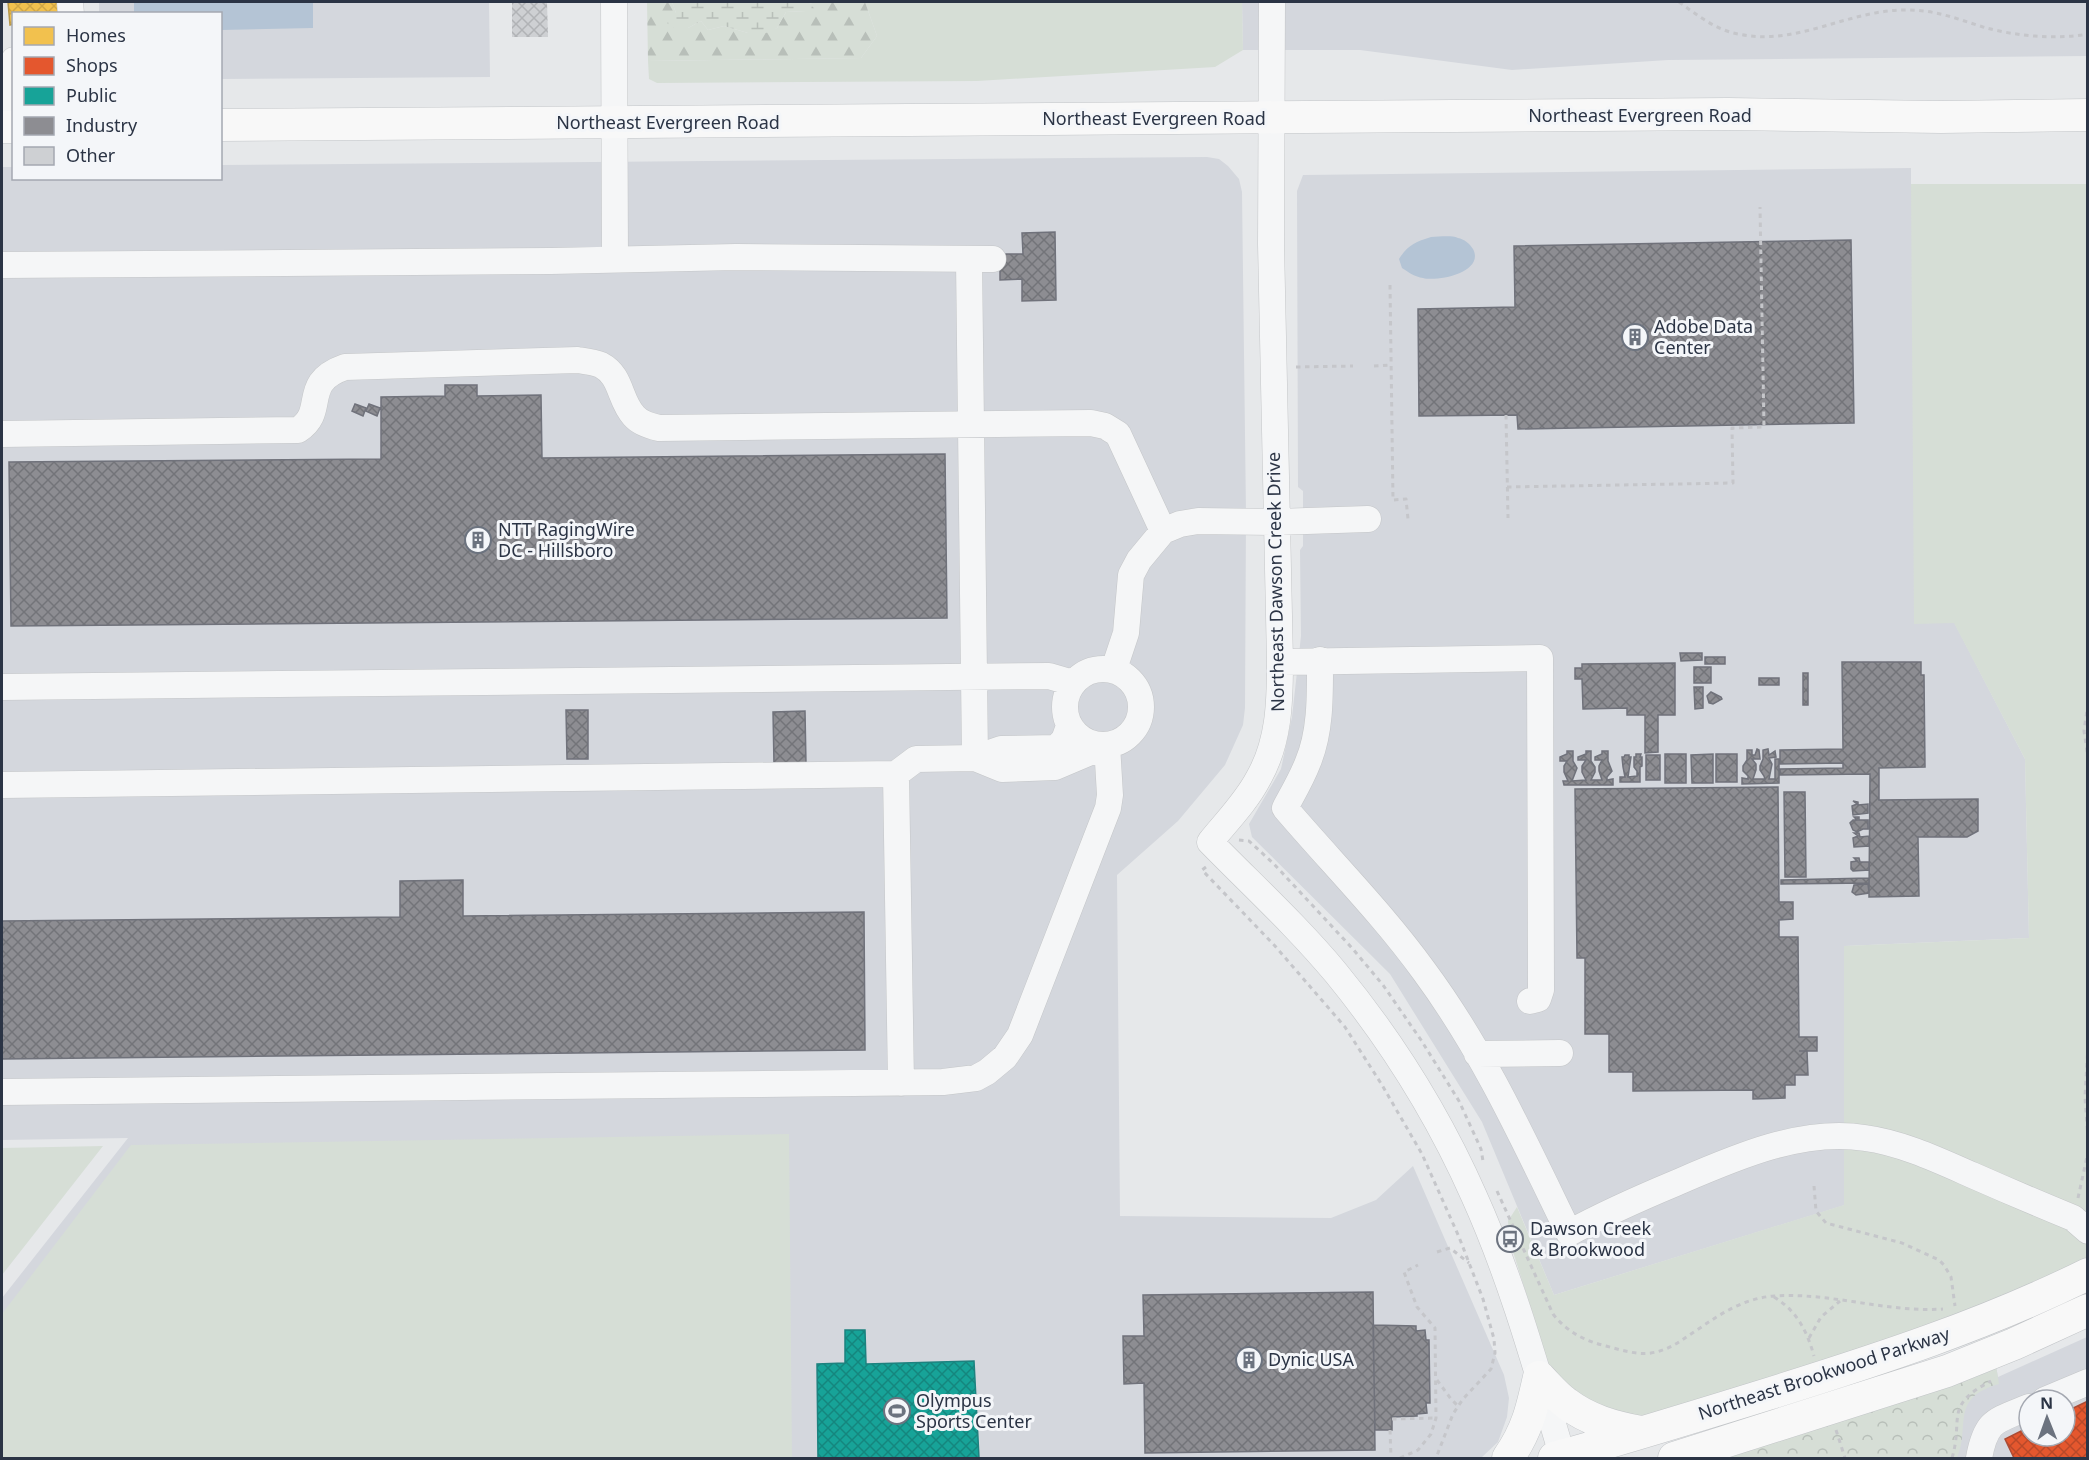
<svg xmlns="http://www.w3.org/2000/svg" width="2089" height="1460" font-family="'Noto Sans',sans-serif">
<style>
.built{fill:#d4d7dd;fill-rule:evenodd}
.green{fill:#d6ded6}
.forest{fill:url(#forest-firs)}
.wetland{fill:url(#wetland-marsh)}
.park{fill:url(#park-crowns)}
.water{fill:#b4c4d5}
.homes{fill:url(#homes-cross-hatch);stroke:#b6974b;stroke-width:1.5}
.shops{fill:url(#shops-cross-hatch);stroke:#ac4c35;stroke-width:1.5}
.public{fill:url(#public-cross-hatch);stroke:#1d827f;stroke-width:1.5}
.industry{fill:url(#industry-cross-hatch);stroke:#70727b;stroke-width:1.5}
.building{fill:url(#building-cross-hatch)}
.lines{fill:none;stroke-linecap:round;stroke-linejoin:round}
.minor-casing{stroke:#c4c6c8;stroke-width:27}
.major-casing{stroke:#c2c5c8;stroke-width:33}
.path{stroke:#c5c6ca;stroke-width:3;stroke-dasharray:4.5 4.5;stroke-linecap:butt}
.minor{stroke:#f5f6f7;stroke-width:26}
.major{stroke:#f8f8f8;stroke-width:32}
.labels{text-anchor:middle;stroke-width:6;stroke-linejoin:round;paint-order:stroke}
.street-label{font-size:18px;fill:#2b3445;stroke:#f4f6f9}
.poi-label{font-size:18px;fill:#2b3445;stroke:#f4f6f9;text-anchor:start}
</style>
<defs>
<pattern id="forest-firs" width="22" height="20" patternUnits="userSpaceOnUse" patternTransform="scale(1.5)"><rect width="22" height="20" fill="#d6ded6"/><path d="M5 1l3.5 6h-7zM16 11l3.5 6h-7z" fill="#b8bfb9"/></pattern>
<pattern id="wetland-marsh" width="20" height="14" patternUnits="userSpaceOnUse" patternTransform="scale(1.5)"><rect width="20" height="14" fill="#d6ded6"/><path d="M1 5h8M5 5V1M11 12h8M15 12V8" fill="none" stroke="#b8bfb9"/></pattern>
<pattern id="park-crowns" width="20" height="18" patternUnits="userSpaceOnUse" patternTransform="scale(1.5)"><rect width="20" height="18" fill="#d6ded6"/><path d="M2 6a3 3 0 1 1 6 0M12 15a3 3 0 1 1 6 0" fill="none" stroke="#b8bfb9"/></pattern>
<pattern id="homes-cross-hatch" width="8" height="8" patternUnits="userSpaceOnUse" patternTransform="scale(1.5)"><rect width="8" height="8" fill="#f2c14e"/><path d="M0 0l8 8M0 8l8-8" fill="none" stroke="#d0a645"/></pattern>
<pattern id="shops-cross-hatch" width="8" height="8" patternUnits="userSpaceOnUse" patternTransform="scale(1.5)"><rect width="8" height="8" fill="#e4572e"/><path d="M0 0l8 8M0 8l8-8" fill="none" stroke="#b94929"/></pattern>
<pattern id="public-cross-hatch" width="8" height="8" patternUnits="userSpaceOnUse" patternTransform="scale(1.5)"><rect width="8" height="8" fill="#17a398"/><path d="M0 0l8 8M0 8l8-8" fill="none" stroke="#15867e"/></pattern>
<pattern id="industry-cross-hatch" width="8" height="8" patternUnits="userSpaceOnUse" patternTransform="scale(1.5)"><rect width="8" height="8" fill="#8d8d92"/><path d="M0 0l8 8M0 8l8-8" fill="none" stroke="#737479"/></pattern>
<pattern id="building-cross-hatch" width="8" height="8" patternUnits="userSpaceOnUse" patternTransform="scale(1.5)"><rect width="8" height="8" fill="#ced0d3"/><path d="M0 0l8 8M0 8l8-8" fill="none" stroke="#b1b3b6"/></pattern>
</defs>
<rect width="100%" height="100%" fill="#e6e8ea"/>
<path class="built" d="M99 2H489L490 77 221 79 220 14H99Z
M1242 2H2087V56L1668 60 1512 70 1360 50H1243Z
M1207 157 1219 159 1228 166 1239 179 1242 192 1246 515 1245 708 1243 725 1225 765 1178 821 1117 875 1120 1216 1331 1218 1376 1200 1413 1166 1504 1375 1509 1398 1507 1417 1498 1442 1481 1458H2V1298L128 1138 2 1140V167H13L14 178H220L221 165Z
M1911 168V184H2087L1955 624 2025 759 2029 938 1845 946V1205L1554 1295 1482 1122 1390 974 1252 837 1249 824 1281 769 1292 717 1301 636 1300 550 1303 546V491L1298 487 1297 191 1303 175Z
M2087 1337V1458H1706L1996 1366 1998 1377ZM2029 1400H2065V1436H2029Z"/>
<path class="green" d="M865 2H1242L1243 50 1215 67 977 81 657 83 649 79 648 61 861 58 877 36Z
M1911 184H2087V1263L1920 1335 1631 1423 1565 1391 1548 1363 1510 1242 1508 1221 1517 1207 1554 1295 1844 1205V946L2029 938 2025 759 1954 623 1914 624Z
M789 1134 792 1458H2V1314L131 1145Z
M103 1146 2 1275V1148Z"/>
<path class="forest" d="M647 2H672L676 13 688 28 701 21 708 30 724 26 748 33 777 28 786 12 806 11 812 4 807 2H865L877 36 861 58 648 61Z"/>
<path class="wetland" d="M672 2H776C788 5 800 0 812 4L817 17 806 11 786 12 777 28 766 33H748L724 26 708 30 701 21 688 28 677 30 667 23 676 13Z"/>
<path class="park" d="M1996 1366 1999 1384C1949 1398 1971 1426 1957 1458H1706Z"/>
<path class="water" d="M134 2H313V28L221 30 220 14 134 13Z
M1431 237C1439 237 1451 235 1458 238 1464 239 1470 244 1473 249 1485 272 1438 282 1423 278 1415 277 1408 272 1402 268L1399 259C1408 245 1415 242 1431 237Z"/>
<path class="homes" d="M8 2H59L60 14H14V24L10 25Z"/>
<path class="shops" d="M2088 1401V1458H2014L2005 1439 2029 1427V1436H2065V1412Z"/>
<path class="public" d="M845 1330H865L866 1364 974 1361 979 1458H818L817 1364 845 1363Z"/>
<path class="industry" d="M1055 232 1056 300 1022 301V279L1000 280V254H1023L1022 233Z
M1851 240 1854 423 1518 429 1517 415 1419 416 1418 309 1515 307 1514 246Z
M445 385H477V396L541 395 542 458 945 454 947 618 11 626 9 462 381 459V397L445 396Z
M355 404 366 408 363 416 352 411Z
M369 404 380 408 377 416 366 411Z
M1680 653H1702V660L1681 661Z
M1705 657H1725V664H1705Z
M1842 662H1921V675H1924L1925 767 1879 768V800L1978 799V831L1967 837H1918L1919 896 1869 897 1870 774 1780 775V769L1843 768V763L1780 764V750L1843 749Z
M1675 663V715H1658V752L1645 753V715H1627V708L1583 709 1582 679H1575V668H1582V664Z
M1694 667H1711V683H1694Z
M1803 673H1808V705H1803Z
M1759 678H1779V685H1759Z
M1694 687H1703V708L1695 709Z
M1711 692 1721 697 1722 699 1713 704 1709 703 1707 696Z
M566 710H588V759H567Z
M805 711 806 764H774L773 712Z
M1757 749 1759 750 1760 759H1752L1756 764V770L1753 779H1765L1764 776 1760 770V766L1763 759V750L1768 749 1769 755 1775 751 1776 757 1769 758 1772 764 1769 779H1775V759H1779V783L1742 784V778L1748 779V776L1743 771V766L1747 760V750H1752V755H1755Z
M1567 751H1573V761L1577 768 1572 781 1586 780 1582 772V766L1586 760H1578V757L1586 754V751H1591V761L1595 767V772L1591 780H1602L1599 771V766L1602 760H1595V757L1602 754V751H1608V761L1612 771 1607 777V780L1613 779V785H1564L1563 781H1568L1564 772V766L1567 761H1560V757L1567 754Z
M1636 754H1641L1640 757H1642V766L1640 767V782H1620V777H1625L1623 767 1622 757H1624L1625 755H1629V757H1631L1628 777 1637 776V771L1634 767V757H1636Z
M1665 754H1686V783H1665Z
M1713 754V783H1692L1691 755Z
M1716 754H1737V782H1716Z
M1646 755H1660V780H1646Z
M1778 787 1779 902H1793V919L1779 920V937H1798L1799 1037H1817V1051H1799H1807L1808 1075H1795V1085H1785V1098L1753 1099V1090L1633 1091V1072H1609V1034H1585V958H1577L1575 789Z
M1784 792H1805L1806 877H1785Z
M1853 801 1858 802V805L1868 804V813L1853 815 1852 806 1857 804Z
M1854 817H1859V820H1868V829H1863L1857 832 1853 830 1850 823 1853 820H1857Z
M1854 833H1859L1860 837 1869 836V846L1854 847 1853 838 1858 836Z
M1854 858H1859L1860 862H1869V870L1853 871 1851 869V862L1857 861Z
M1869 878V883L1781 884V880Z
M463 880V916L864 912 865 1050 2 1059V921L400 917V881Z
M1868 884 1869 893 1856 895 1852 892 1854 885Z
M1373 1292 1375 1450 1145 1453 1144 1383 1124 1384 1123 1336H1144L1143 1295Z
M1373 1325 1416 1326V1331L1425 1330 1426 1340H1429L1430 1403H1426L1427 1413 1417 1414V1416L1392 1417V1430H1375Z"/>
<path class="building" d="M512 2H547L548 37H512Z"/>
<g class="lines">
<defs>
<path id="minor" d="M70 2 71 14
M614 2 615 259
M1272 2 1271 244 1280 662C1280 703 1279 743 1258 779 1246 802 1226 822 1210 842 1252 885 1297 926 1336 973 1391 1040 1439 1117 1474 1196 1512 1280 1537 1371 1563 1458
M7 127V75L14 60
M969 260 975 758
M2 265 551 261 736 257 993 259
M2 434 298 430C328 411 299 383 345 367L578 360C585 361 594 362 601 365 622 376 619 400 634 416 640 423 650 426 659 428L1091 423 1105 426 1118 434 1163 531
M1320 660C1320 694 1321 731 1308 762 1302 778 1293 793 1285 808 1331 862 1382 913 1424 971 1484 1052 1525 1143 1569 1233 1604 1214 1640 1198 1676 1183 1734 1158 1801 1128 1865 1138 1902 1143 1938 1160 1972 1175 2006 1190 2039 1204 2073 1218L2088 1231
M1280 662 1540 658 1541 990 1538 999 1530 1001
M1065 707a38 38 0 1 1 76 0a38 38 0 1 1-76 0Z
M1114 669 1126 633 1131 575 1139 560 1163 531 1180 524 1198 521 1276 522 1368 519
M2 687 1049 676 1073 683
M896 774 901 1083
M2 785 896 774 916 759 975 758 1001 749 1056 748 1064 740 1069 726
M1477 1054 1560 1053
M2 1092 943 1082 976 1078 987 1072 1005 1057 1020 1035 1108 808 1110 795 1107 745 1055 767 1002 769 975 758
M2045 1400 2088 1382
M1979 1458C1986 1420 1995 1421 2029 1407"/>
<path id="major" d="M220 125 1728 114 1941 117 2088 115
M2 127H14
M1539 1377C1547 1385 1556 1396 1566 1403 1588 1420 1614 1427 1641 1432
M1508 1458C1527 1431 1532 1409 1539 1377
M1554 1458C1626 1438 1697 1416 1768 1394 1877 1360 1985 1325 2088 1274
M1674 1458 1947 1371 2014 1344 2088 1310"/>
</defs>
<use href="#minor" class="minor-casing"/>
<use href="#major" class="major-casing"/>
<path class="path" d="M1679 2C1697 15 1716 30 1738 34 1798 47 1848 9 1908 10 1935 10 1958 19 1983 27 2015 36 2055 40 2088 34
M1390 285 1393 500 1406 499 1408 519
M1374 366 1391 365
M1296 367 1353 366
M1506 415 1508 518
M1507 487 1733 483 1732 428 1764 427 1760 207
M2088 703 2084 731 2088 758
M1239 840 1249 841 1274 864 1352 948 1383 985 1421 1040 1459 1101 1481 1149 1483 1161
M1206 867 1202 870 1275 946 1345 1027 1382 1085 1422 1154 1459 1237 1483 1299 1494 1339 1495 1353 1491 1369 1463 1399 1453 1414 1436 1458
M2088 1045 2085 1097 2088 1139
M1814 1186 1816 1211 1826 1223 1902 1243 1939 1260 1944 1265 1951 1277 1955 1306
M1497 1191 1553 1314C1567 1332 1585 1341 1606 1346 1621 1350 1636 1355 1651 1353 1671 1350 1684 1338 1700 1328 1723 1312 1746 1298 1774 1296 1830 1292 1888 1313 1943 1309
M2078 1198 2088 1152
M1437 1252 1450 1248 1469 1263
M1774 1297C1797 1311 1807 1331 1814 1356
M1809 1338 1821 1317 1840 1301
M1437 1380 1451 1399 1458 1406
M1392 1419 1436 1418
M1390 1430 1391 1458
M1836 1430 1845 1458
M1400 1458 1418 1450 1431 1434 1436 1418 1435 1328 1417 1307 1404 1272 1418 1265
M1952 1458C1964 1418 1943 1406 1991 1381"/>
<use href="#minor" class="minor"/>
<use href="#major" class="major"/>
</g>
<defs>
<symbol id="building-ring" viewBox="-11 -11 22 22"><circle r="9.5" fill="#f4f6f9" stroke="#6c737f" stroke-width="1.5"/><path d="M-4-6H4V6H1V3H-1V6H-4ZM-2.5-4.3h1.7v1.8h-1.7ZM.8-4.3h1.7v1.8H.8ZM-2.5-1h1.7V.8h-1.7ZM.8-1h1.7V.8H.8Z" fill="#6c737f"/></symbol>
<symbol id="bus-ring" viewBox="-11 -11 22 22"><circle r="9.5" fill="#f4f6f9" stroke="#6c737f" stroke-width="1.5"/><path d="M-5-6H5V4H4V6H2V4H-2V6H-4V4H-5ZM-3.5-4V0h7V-4ZM-3.5 1.2v1.5H-2V1.2ZM2 1.2v1.5H3.5V1.2Z" fill="#6c737f"/></symbol>
<symbol id="stadium-ring" viewBox="-11 -11 22 22"><circle r="9.5" fill="#f4f6f9" stroke="#6c737f" stroke-width="1.5"/><path d="M0-5a6.5 5 0 1 0 0 10a6.5 5 0 1 0 0-10ZM-3.5-1.8h7v3.6h-7Z" fill="#6c737f"/></symbol>
</defs>
<g fill-rule="evenodd">
<use href="#building-ring" x="1620" y="322" width="30" height="30"/>
<use href="#building-ring" x="463" y="525" width="30" height="30"/>
<use href="#bus-ring" x="1495" y="1224" width="30" height="30"/>
<use href="#building-ring" x="1234" y="1345" width="30" height="30"/>
<use href="#stadium-ring" x="882" y="1396" width="30" height="30"/>
</g>
<g class="labels">
<g class="street-label">
<text x="1640" y="122">Northeast Evergreen Road</text>
<text x="1154" y="125">Northeast Evergreen Road</text>
<text x="668" y="129">Northeast Evergreen Road</text>
<text transform="translate(1276 582) rotate(-91)" y="6">Northeast Dawson Creek Drive</text>
<text transform="translate(1824 1374) rotate(-18)" y="6">Northeast Brookwood Parkway</text>
</g>
<g class="poi-label">
<text x="1654" y="333">Adobe Data<tspan x="1654" dy="21">Center</tspan></text>
<text x="498" y="536">NTT RagingWire<tspan x="498" dy="21">DC - Hillsboro</tspan></text>
<text x="1530" y="1235">Dawson Creek<tspan x="1530" dy="21">&amp; Brookwood</tspan></text>
<text x="1268" y="1366">Dynic USA</text>
<text x="916" y="1407">Olympus<tspan x="916" dy="21">Sports Center</tspan></text>
</g>
</g>
<rect width="2089" height="1460" fill="none" stroke="#2b3445" stroke-width="6"/>
<rect x="12" y="12" width="210" height="168" fill="#f4f6f9" stroke="#a4a8b1" stroke-width="1.5"/>
<rect x="24" y="27" width="30" height="18" fill="#f2c14e" stroke="#a4a8b1" stroke-width="1.5"/>
<text x="66" y="42" font-size="18" fill="#2b3445">Homes</text>
<rect x="24" y="57" width="30" height="18" fill="#e4572e" stroke="#a4a8b1" stroke-width="1.5"/>
<text x="66" y="72" font-size="18" fill="#2b3445">Shops</text>
<rect x="24" y="87" width="30" height="18" fill="#17a398" stroke="#a4a8b1" stroke-width="1.5"/>
<text x="66" y="102" font-size="18" fill="#2b3445">Public</text>
<rect x="24" y="117" width="30" height="18" fill="#8d8d92" stroke="#a4a8b1" stroke-width="1.5"/>
<text x="66" y="132" font-size="18" fill="#2b3445">Industry</text>
<rect x="24" y="147" width="30" height="18" fill="#ced0d3" stroke="#a4a8b1" stroke-width="1.5"/>
<text x="66" y="162" font-size="18" fill="#2b3445">Other</text>
<g transform="translate(2047 1418) rotate(359)"><circle r="28" fill="#f4f6f9" stroke="#a4a8b1" stroke-width="1.5"/>
<path d="M0-4.5L10 22L0 15L-10 22Z" fill="#6c737f"/>
<text y="-9" font-size="16" font-weight="bold" text-anchor="middle" fill="#2b3445">N</text>
</g>
</svg>
